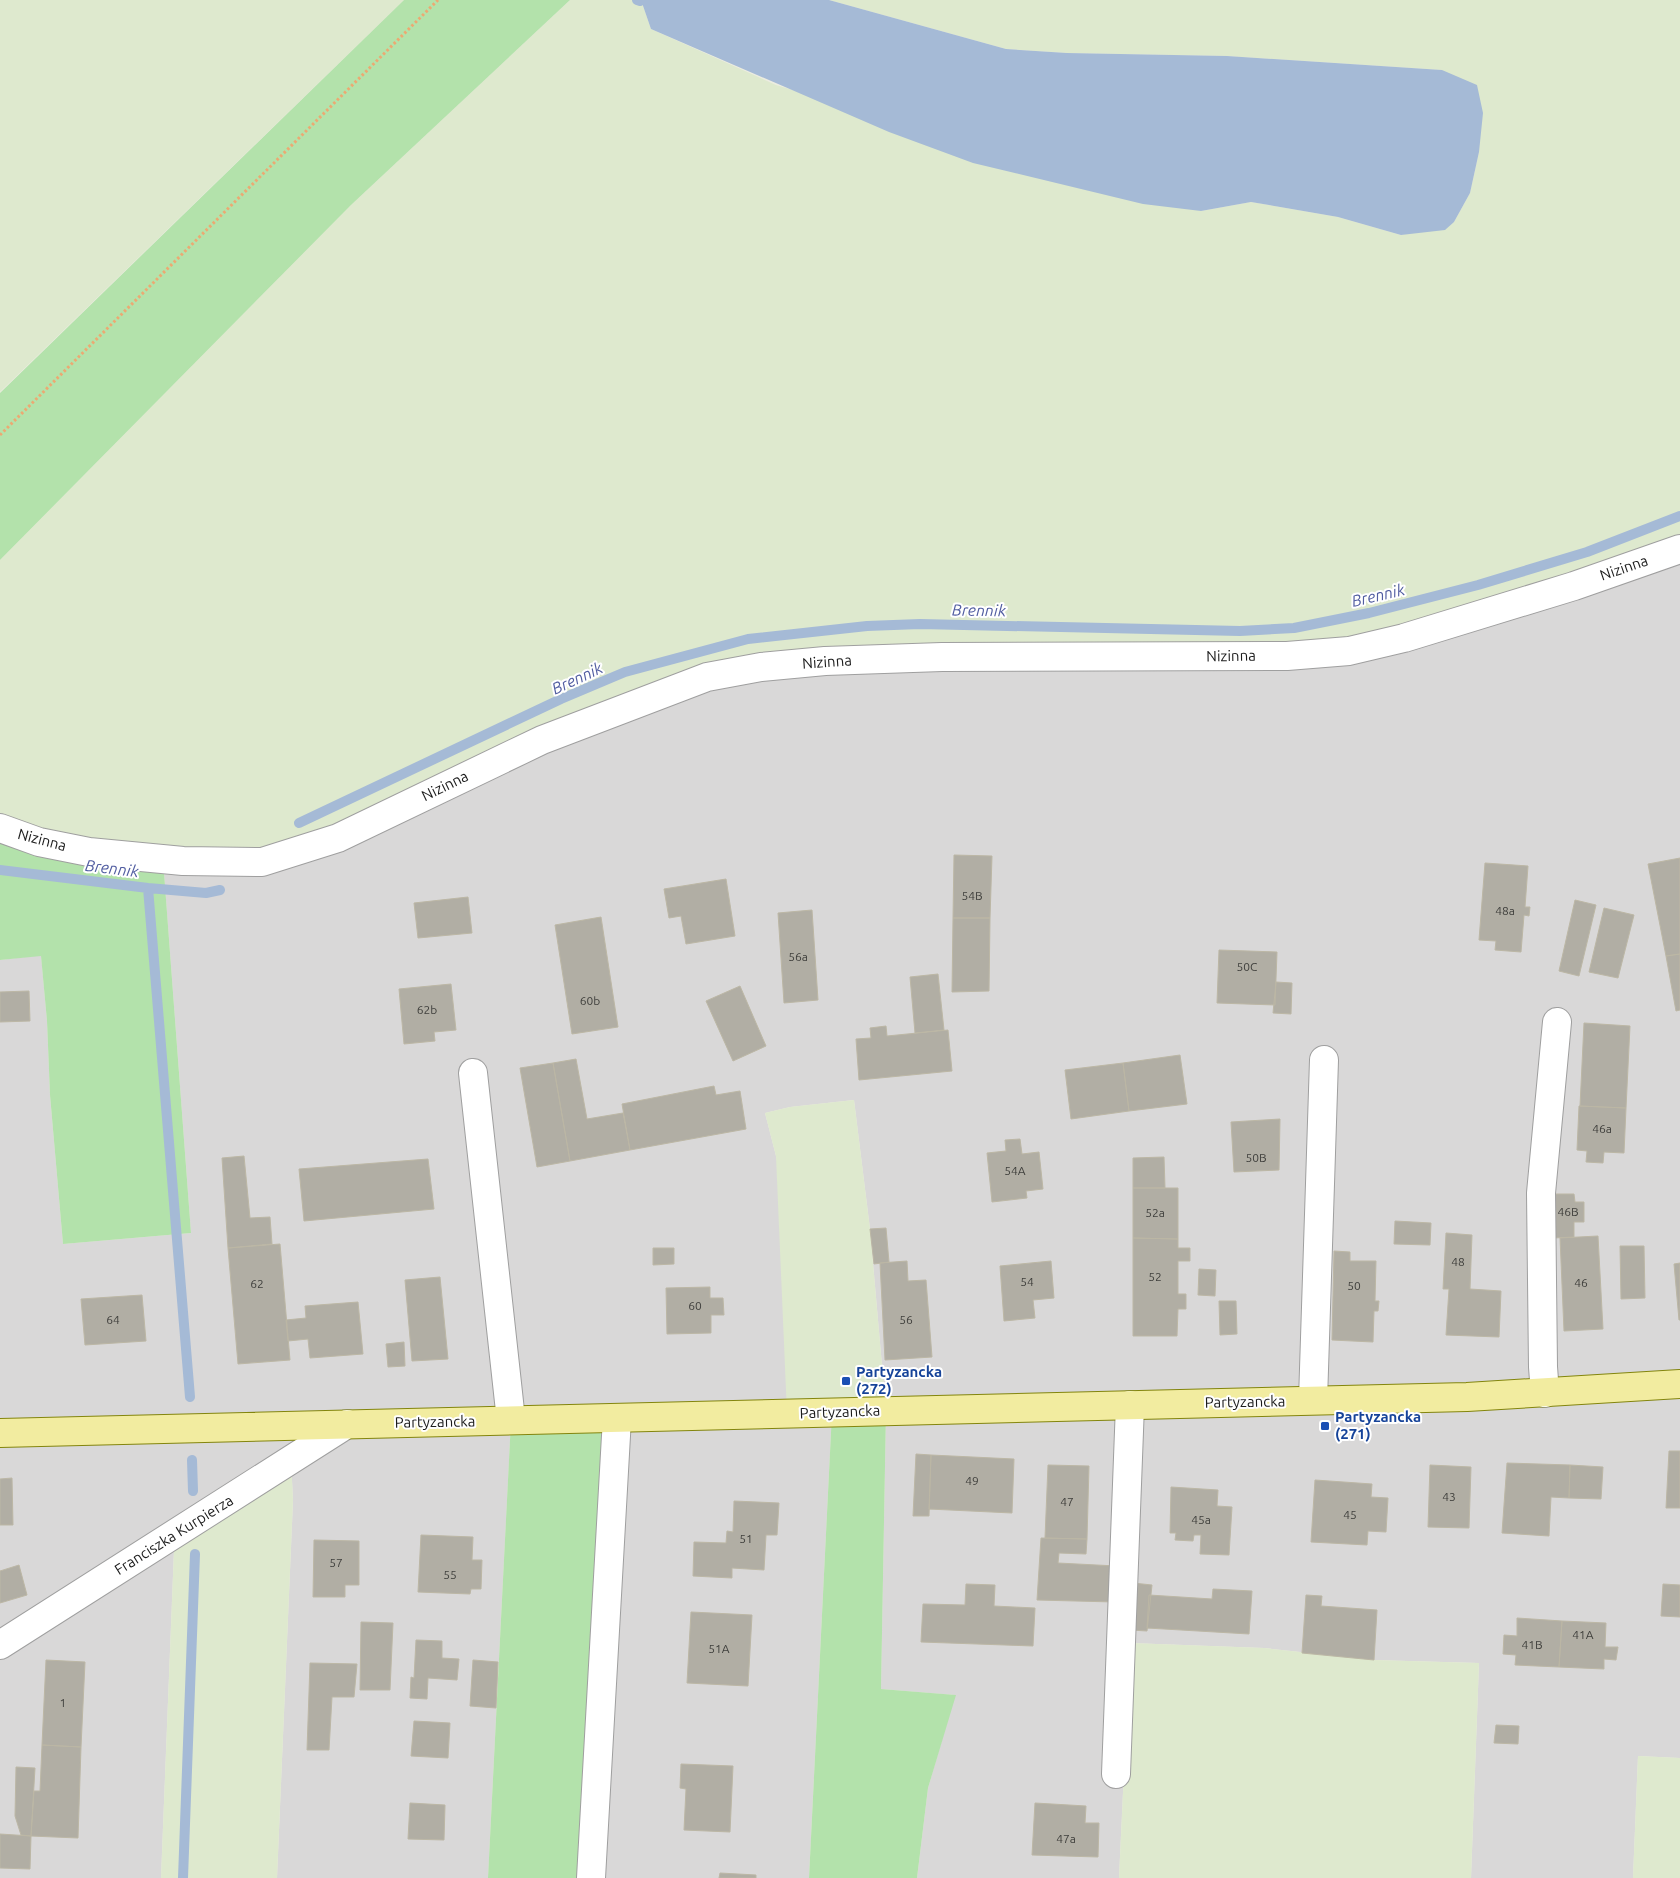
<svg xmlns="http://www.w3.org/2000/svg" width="1680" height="1878" font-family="Ubuntu,sans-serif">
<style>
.residential{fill:#d9d8d8}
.farmland{fill:#dee9ce}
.grass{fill:#b3e2ab}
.water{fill:#a5bad6}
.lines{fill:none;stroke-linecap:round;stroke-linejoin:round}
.stream{stroke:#a5bad6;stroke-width:10}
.building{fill:#b1aea4;stroke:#bcb7a5}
.minor-casing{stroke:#9f9f9f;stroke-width:30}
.major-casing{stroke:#83850d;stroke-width:30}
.path{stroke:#eca972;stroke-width:3;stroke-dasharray:2.5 2.5;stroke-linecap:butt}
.minor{stroke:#fff;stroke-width:28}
.major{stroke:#f2eca0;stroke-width:28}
.transit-dot{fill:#1a4fb4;stroke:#fff;stroke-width:2}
.labels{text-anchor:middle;stroke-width:4;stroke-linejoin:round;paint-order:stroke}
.number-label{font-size:12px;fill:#40403d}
.street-label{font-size:15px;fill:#1b1b1b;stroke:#fff}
.transit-label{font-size:15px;font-weight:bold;fill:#164399;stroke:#fff;text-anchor:start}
.water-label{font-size:16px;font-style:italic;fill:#515da1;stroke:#fff}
</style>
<rect width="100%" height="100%" fill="#ecece1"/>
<path class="residential" d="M1680 549V1758L1638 1756 1633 1878H1471L1479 1663 1374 1660 1264 1648 1130 1643 1119 1878H917L928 1788 955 1695 881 1689 886 1411 870 1229 854 1100 790 1107 765 1113 776 1156 832 1412 809 1878H592L511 1421 488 1878H277L293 1500 291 1461 174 1550 161 1878H0V960L41 955 47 1021 50 1095 63 1244 191 1233 163 859 707 677Z"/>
<path class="farmland" d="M0 0H404L0 392Z
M570 0H641L651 29 776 85 1201 211 1251 202 1338 217 1401 235 1454 222 1470 193 1479 152 1442 70 1227 56 1067 53 1006 49 829 0H1680V549L1404 638 761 667 262 862 0 828V560L351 205Z
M854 1100 870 1229 886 1411 787 1414 776 1156 765 1113 790 1107Z
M291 1460 293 1500 277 1878H161L174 1550Z
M1130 1643 1264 1648 1374 1660 1479 1663 1471 1878H1119Z
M1638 1756 1680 1758V1878H1633Z"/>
<path class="grass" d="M404 0H570L351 205 0 560V393Z
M0 828 163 859 191 1233 63 1244 50 1095 47 1021 41 956 0 960Z
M886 1411 881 1689 956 1695 928 1788 917 1878H809L832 1412Z
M617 1418 592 1878H488L511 1420Z"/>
<path class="water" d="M641 0H829L1006 49 1067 53 1227 56 1442 70 1477 85 1483 113 1479 152 1470 193 1454 222 1445 230 1401 235 1338 217 1251 202 1201 211 1143 204 973 163 889 132 651 29Z"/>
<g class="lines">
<path class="stream" d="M637 0 640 1
M299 823 561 699 625 672 748 639 867 626 920 624 1240 631 1294 628 1369 613 1478 585 1587 552 1680 516
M0 870 148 888 206 893 220 890
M148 888 190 1397
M192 1460 193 1491
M183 1878 195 1554"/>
</g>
<path class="building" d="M954 855 992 856 990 918H953Z
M1680 858V954L1666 956 1648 864Z
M1485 863 1528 866 1525 907H1530L1529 916 1524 915 1521 952 1495 950 1496 941 1479 940Z
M726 879 735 936 686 944 681 916 669 918 664 889Z
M468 897 472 933 418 938 414 903Z
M1575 900 1596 905 1579 976 1559 971Z
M1604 908 1634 915 1618 978 1589 972Z
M812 910 818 1000 784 1003 778 913Z
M601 917 618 1027 572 1034 555 925Z
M953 918H990L989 991 952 992Z
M1219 950 1277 952 1275 1005 1217 1003Z
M1680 954V1010L1676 1011 1666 956Z
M938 974 944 1030 915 1033 910 977Z
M1276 982 1292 983 1291 1014 1273 1013Z
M451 984 456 1030 434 1032 435 1041 404 1044 399 989Z
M740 986 766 1046 733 1061 706 1001Z
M29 991 30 1021 0 1022V992Z
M1584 1023 1630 1026 1626 1108 1580 1106Z
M886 1026 887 1036 948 1030 952 1071 859 1080 856 1039 871 1038 870 1028Z
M1180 1055 1187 1104 1129 1111 1123 1063Z
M576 1059 587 1119 623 1113 630 1150 570 1161 553 1063Z
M553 1063 570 1161 537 1167 520 1068Z
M1123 1063 1129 1111 1071 1119 1065 1070Z
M714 1086 716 1095 740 1091 746 1129 630 1150 622 1104Z
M1579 1106 1626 1108 1624 1153 1604 1152 1603 1163 1586 1162 1587 1151 1577 1150Z
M1280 1119 1279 1170 1234 1172 1231 1122Z
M1020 1139 1022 1154 1039 1152 1043 1189 1026 1191 1027 1198 992 1202 987 1153 1006 1151 1005 1140Z
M244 1156 250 1218 270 1217 272 1244 228 1248 222 1158Z
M1164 1157 1165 1188H1133V1158Z
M428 1159 434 1209 304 1221 299 1169Z
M1133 1188H1178V1239L1133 1238Z
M1553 1194H1574L1575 1202H1584V1222H1574V1237L1553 1238Z
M1395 1221 1431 1223 1430 1245 1394 1244Z
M886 1228 889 1262 874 1264 870 1229Z
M1446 1233 1472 1235 1470 1289 1501 1291 1499 1337 1446 1335 1449 1289H1443Z
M1598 1236 1603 1329 1564 1331 1560 1238Z
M1133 1238 1178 1239V1248H1190V1261H1178V1294H1186V1309H1178L1177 1336H1133Z
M280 1244 290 1360 238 1364 228 1248Z
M1620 1246H1644L1645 1298 1621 1299Z
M653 1248H674V1264L653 1265Z
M1334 1251 1350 1252V1261H1376L1375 1301H1379L1378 1311H1374L1373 1342 1332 1340Z
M907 1261 908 1281 926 1280 932 1357 885 1360 880 1263Z
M1051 1261 1054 1298 1033 1300 1035 1318 1004 1321 1000 1266Z
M1680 1263V1320H1679L1674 1264Z
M1199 1269 1216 1270 1215 1296 1198 1295Z
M440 1277 448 1359 412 1361 405 1280Z
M710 1287V1298H723L724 1315H711V1333L667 1334 666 1288Z
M142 1295 146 1341 85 1345 81 1299Z
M1219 1301H1236L1237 1334 1220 1335Z
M358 1302 363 1354 310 1358 308 1339 288 1341 286 1320 306 1318 305 1306Z
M404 1342 405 1366 388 1367 386 1344Z
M1669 1451H1680V1508H1666Z
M916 1454 931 1455 929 1516H913Z
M931 1455 1014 1459 1012 1513 929 1509Z
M1507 1463 1570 1465 1569 1498 1551 1497 1549 1536 1502 1533Z
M1048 1465 1089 1466 1087 1539 1045 1538Z
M1430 1465 1471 1467 1469 1528 1428 1527Z
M1570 1465 1603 1467 1601 1499 1569 1498Z
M12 1478 13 1525H0V1479Z
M1315 1480 1372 1484 1371 1497 1388 1498 1386 1532 1368 1531 1367 1545 1311 1542Z
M1171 1487 1218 1490 1217 1506 1232 1507 1229 1555 1200 1554 1201 1535H1194L1193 1541 1175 1540 1176 1533H1170Z
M734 1501 779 1503 777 1535H766L764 1570 732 1568V1578L693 1576 694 1542 726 1543 727 1531 733 1532Z
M421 1535 473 1537 472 1560H482L481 1589H471L470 1594 418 1592Z
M1041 1538 1087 1539 1086 1554 1059 1553 1058 1563 1116 1566 1114 1602 1037 1600Z
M314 1540 359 1541V1585H345V1597H313Z
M19 1565 27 1595 0 1603V1571Z
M1133 1583 1152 1585 1147 1631 1131 1630Z
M966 1584 995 1585 994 1606 1035 1608 1033 1646 921 1642 923 1604 965 1605Z
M1663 1584 1680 1585V1617L1661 1616Z
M1213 1589 1252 1591 1249 1634 1147 1628 1149 1595 1212 1599Z
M1306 1595 1322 1596 1321 1606 1377 1610 1374 1660 1302 1653Z
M691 1612 752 1615 748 1686 687 1683Z
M1517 1618 1562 1621 1559 1667 1515 1665 1516 1655 1503 1654 1504 1635 1517 1636Z
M1562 1621 1606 1623 1605 1647H1618L1616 1660 1604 1659V1669L1559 1667Z
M361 1622 393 1623 390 1690H360Z
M416 1640 442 1641V1658L459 1659 457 1680 428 1678 427 1699 410 1698 411 1677 414 1678Z
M46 1660 85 1662 81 1747 42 1745Z
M473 1660 498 1662 496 1708 470 1706Z
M310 1663 357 1664 354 1697H332L329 1750H307Z
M414 1721 450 1723 448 1758 411 1756Z
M1496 1725 1519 1726 1518 1744 1494 1743Z
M42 1745 81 1747 78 1838 31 1836 34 1791H40Z
M681 1764 733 1766 730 1832 684 1830 686 1789 680 1788Z
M16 1767 35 1768 31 1836 21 1835 15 1816Z
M410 1803 445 1805 444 1840 408 1839Z
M1035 1803 1086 1806 1085 1823H1099L1098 1857 1032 1855Z
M0 1834 31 1836 30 1869 0 1868Z
M720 1873 756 1875V1878H719Z"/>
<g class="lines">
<defs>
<path id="minor" d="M0 828 39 842 89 852 183 861 262 862 338 838 542 740 707 677 761 667 825 661 942 657 1287 656 1349 651 1404 638 1574 586 1680 549
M473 1073 511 1420
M1545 1393 1543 1367 1541 1193 1557 1022
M1313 1400 1324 1060
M0 1645 347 1424
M1116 1774 1130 1405
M591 1878 617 1418"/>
<path id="major" d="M0 1433 1467 1397 1680 1384"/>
</defs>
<use href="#minor" class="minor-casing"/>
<use href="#major" class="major-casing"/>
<path class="path" d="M0 435 438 0"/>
<use href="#minor" class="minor"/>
<use href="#major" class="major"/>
</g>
<g class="transit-dot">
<rect x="841" y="1376" width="10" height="10" rx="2.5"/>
<rect x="1320" y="1421" width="10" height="10" rx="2.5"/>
</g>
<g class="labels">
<g class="number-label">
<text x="972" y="900">54B</text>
<text x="1505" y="915">48a</text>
<text x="798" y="961">56a</text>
<text x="1247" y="971">50C</text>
<text x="590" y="1005">60b</text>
<text x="427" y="1014">62b</text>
<text x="1602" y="1133">46a</text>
<text x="1256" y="1162">50B</text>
<text x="1015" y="1175">54A</text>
<text x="1568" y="1216">46B</text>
<text x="1155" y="1217">52a</text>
<text x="1458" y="1266">48</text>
<text x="1155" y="1281">52</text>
<text x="1027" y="1286">54</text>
<text x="1581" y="1287">46</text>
<text x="257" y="1288">62</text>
<text x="1354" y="1290">50</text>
<text x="695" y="1310">60</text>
<text x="113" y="1324">64</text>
<text x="906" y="1324">56</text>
<text x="972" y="1485">49</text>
<text x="1449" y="1501">43</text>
<text x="1067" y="1506">47</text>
<text x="1350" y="1519">45</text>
<text x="1201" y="1524">45a</text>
<text x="746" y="1543">51</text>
<text x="336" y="1567">57</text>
<text x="450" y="1579">55</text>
<text x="1583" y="1639">41A</text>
<text x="1532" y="1649">41B</text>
<text x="719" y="1653">51A</text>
<text x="63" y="1707">1</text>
<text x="1066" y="1843">47a</text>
</g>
<g class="street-label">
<text transform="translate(1624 568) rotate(-19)" y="5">Nizinna</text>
<text transform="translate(1231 656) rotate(-1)" y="5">Nizinna</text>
<text transform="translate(827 662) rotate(-4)" y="5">Nizinna</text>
<text transform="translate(445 786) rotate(-26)" y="5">Nizinna</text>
<text transform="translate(42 840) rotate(15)" y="5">Nizinna</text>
<text transform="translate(1245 1402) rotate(-1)" y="5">Partyzancka</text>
<text transform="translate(840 1412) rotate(-2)" y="5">Partyzancka</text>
<text transform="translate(435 1422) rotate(-1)" y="5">Partyzancka</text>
<text transform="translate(174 1535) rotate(-32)" y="5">Franciszka Kurpierza</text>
</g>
<g class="transit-label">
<text x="856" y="1377">Partyzancka<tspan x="856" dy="17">(272)</tspan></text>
<text x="1335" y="1422">Partyzancka<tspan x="1335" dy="17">(271)</tspan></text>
</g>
<g class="water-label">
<text transform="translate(1378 595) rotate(-13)" y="6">Brennik</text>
<text transform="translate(979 610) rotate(1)" y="6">Brennik</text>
<text transform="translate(577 678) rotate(-25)" y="6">Brennik</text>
<text transform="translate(112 868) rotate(7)" y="6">Brennik</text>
</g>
</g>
</svg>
